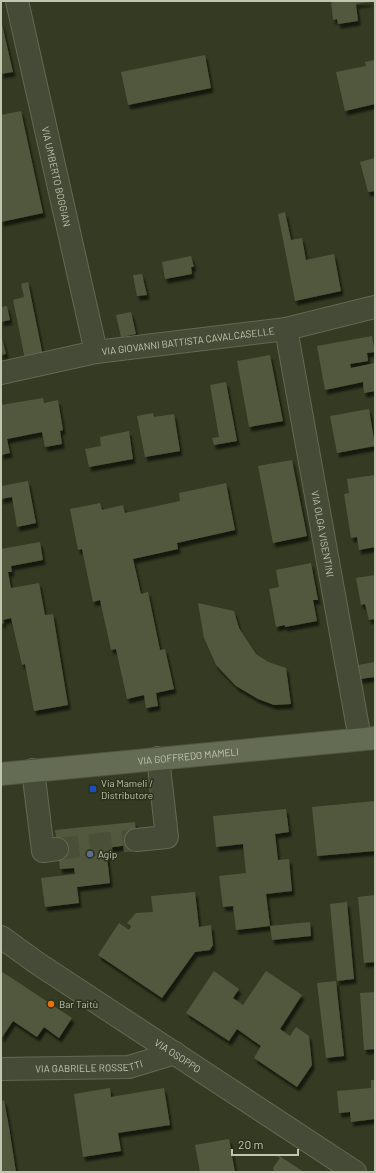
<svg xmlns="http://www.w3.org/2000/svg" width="376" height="1173" font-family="Barlow,sans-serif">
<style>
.building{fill:#51593c;filter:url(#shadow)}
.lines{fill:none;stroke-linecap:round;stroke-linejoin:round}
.minor-tunnel{stroke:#495037;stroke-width:22;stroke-dasharray:22 11;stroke-linecap:butt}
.minor-casing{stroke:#636954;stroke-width:24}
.major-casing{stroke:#515742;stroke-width:24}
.minor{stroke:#454b36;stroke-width:22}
.major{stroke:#656c54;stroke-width:22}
.transit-dot{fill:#1a4fb4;stroke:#2a301b;stroke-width:1.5}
.service-dot{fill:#5c6f8a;stroke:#2a301b;stroke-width:1.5}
.food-dot{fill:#e8710a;stroke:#2a301b;stroke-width:1.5}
.labels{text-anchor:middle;stroke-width:3;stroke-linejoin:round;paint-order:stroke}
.street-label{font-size:10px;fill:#c0c7b1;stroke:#2a301b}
.poi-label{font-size:10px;fill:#c0c7b1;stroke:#2a301b;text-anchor:start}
</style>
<defs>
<filter id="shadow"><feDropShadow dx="2.5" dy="4.5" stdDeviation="1" flood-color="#0009"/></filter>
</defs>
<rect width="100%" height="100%" fill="#343b22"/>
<path class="building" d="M331 1H370V2L356 4 358 21 338 24 337 19 333 20Z
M1 20 13 72 1 74Z
M205 55 211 88 128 105 121 72Z
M375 60V104L345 111 336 72 366 66 365 62Z
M21 111 43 213 1 222V115Z
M375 158V191L368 192 360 162Z
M285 212 291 240 302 238 306 260 334 254 341 291 295 301 278 214Z
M191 256 194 267H191L192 274 165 279 162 262Z
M142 274 147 295 137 296 133 275Z
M28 282 44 361 26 364 13 300 24 297 21 284Z
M7 306 10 320 1 322V307Z
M131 312 136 334 121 337 116 315Z
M1 334 6 354 1 355Z
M372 336 375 352 367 353 368 361 350 364 351 368 375 363V391L364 393 363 382 325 390 317 346Z
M270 355 283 421 249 427 237 361Z
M226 382 237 441 214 445 212 438 219 437 210 385Z
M43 398 44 403 58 400 63 430 60 431 62 444 45 447 42 432 7 439 10 453 1 455V405Z
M369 409 375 446 337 453 330 416Z
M153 413 154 417 174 414 180 451 145 457 137 416Z
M129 431 133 459 89 467 85 449 101 446 100 437Z
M292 460 307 536 273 543 258 466Z
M375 475V547L359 550 357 537 351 538 344 494 349 493 347 479Z
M28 481 36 523 17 527 12 497 1 499V486Z
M226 483 235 530 177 543 178 549 133 559 141 594 148 592 160 650 165 649 174 689 156 693 158 706 146 708 144 695 127 699 116 649 111 650 100 600 93 602 82 549 78 550 70 509 100 503 102 510 123 505 125 513 180 501 179 493Z
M40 542 43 560 11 566 12 572H8L11 588 39 583 45 615 53 614 68 705 34 711 25 664 22 665 11 618 3 620 4 623 1 624V549Z
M311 563 318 600H313L317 621 285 627V625L276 627 269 589 279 587 276 570Z
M375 575V619L369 620 365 604 361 605 356 578Z
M198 603 234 611 239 628 256 654 268 662 286 668 291 704 274 705 258 699 236 686 216 665 204 638Z
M375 662V677L360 679 358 665Z
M375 801V851L317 856 312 807Z
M286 809 289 832 275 834 278 860 289 859 292 891 266 894 270 926 236 930 233 906 223 907 219 876 246 873 243 844 216 847 213 816Z
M135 822 137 844 106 848 110 883 77 887 79 903 45 907 41 878 75 874 74 868 60 869 55 830Z
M195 892 199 927 211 925 213 945 210 950 195 952 162 998 98 955 119 923 129 930 131 926 127 923 136 913 153 912 151 896Z
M375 895V962L364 963 358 897Z
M347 902 354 979 337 981 330 904Z
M310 922 311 936 272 940 270 926Z
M1 971 72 1018 59 1038 44 1027 37 1037 13 1021 1 1039Z
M214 971 239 989 233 998 243 1005 266 971 302 995 280 1029 290 1036 296 1027 309 1036 312 1065 297 1087 254 1058 261 1046 237 1029 229 1041 186 1013Z
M336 981 344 1056 326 1058 317 983Z
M375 992V1049L364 1050 360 993Z
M371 1080H375V1119L351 1122 350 1112 339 1113 337 1091 371 1088Z
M110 1088 111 1097 164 1088 170 1125 118 1133 121 1151 83 1157 74 1094Z
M4 1100 9 1127 16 1172H1V1101Z
M229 1139 235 1172H200L195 1145Z
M278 1155 304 1172H274L273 1168 280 1158 277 1156Z"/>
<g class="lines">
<path class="minor-tunnel" d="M57 849 136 840"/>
<defs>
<g id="minor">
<path id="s1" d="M17 1 96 352"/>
<path id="s2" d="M286 329 360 739"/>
<path id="s3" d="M1 373 96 352 286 329 375 307"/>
<path d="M33 770 43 851 57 849"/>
<path d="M136 840 167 837 158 758"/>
<path id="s4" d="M1 937 37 963 355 1172"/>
<path id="s5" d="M1 1069 129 1067 175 1053"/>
</g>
<g id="major">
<path id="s6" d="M1 774 375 738"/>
</g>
</defs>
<use href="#minor" class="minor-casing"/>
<use href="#major" class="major-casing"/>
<use href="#minor" class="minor"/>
<use href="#major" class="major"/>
</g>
<rect class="transit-dot" x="89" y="785" width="8" height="8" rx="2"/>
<circle class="service-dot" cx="90" cy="854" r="4"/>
<circle class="food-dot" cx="51" cy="1004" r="4"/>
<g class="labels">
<g class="street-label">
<text dy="4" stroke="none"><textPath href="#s1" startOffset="180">VIA UMBERTO BOGGIAN</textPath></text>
<text dy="4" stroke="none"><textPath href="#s3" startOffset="190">VIA GIOVANNI BATTISTA CAVALCASELLE</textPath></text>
<text dy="4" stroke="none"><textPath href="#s2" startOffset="208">VIA OLGA VISENTINI</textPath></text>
<text dy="4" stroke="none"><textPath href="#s6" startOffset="188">VIA GOFFREDO MAMELI</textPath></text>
<text dy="4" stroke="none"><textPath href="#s4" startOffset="213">VIA OSOPPO</textPath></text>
<text dy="4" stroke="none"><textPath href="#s5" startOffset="88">VIA GABRIELE ROSSETTI</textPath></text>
</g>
<g class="poi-label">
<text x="101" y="787">Via Mameli /<tspan x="101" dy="12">Distributore</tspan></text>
<text x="98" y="858">Agip</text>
<text x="59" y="1008">Bar Taitù</text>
</g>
</g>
<rect width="376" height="1173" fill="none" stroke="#c0c7b1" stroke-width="4"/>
<path d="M232 1149v6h66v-6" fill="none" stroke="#c0c7b1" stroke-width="2"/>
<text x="238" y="1149" font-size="12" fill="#c0c7b1" stroke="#2a301b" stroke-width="3" paint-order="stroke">20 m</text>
</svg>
